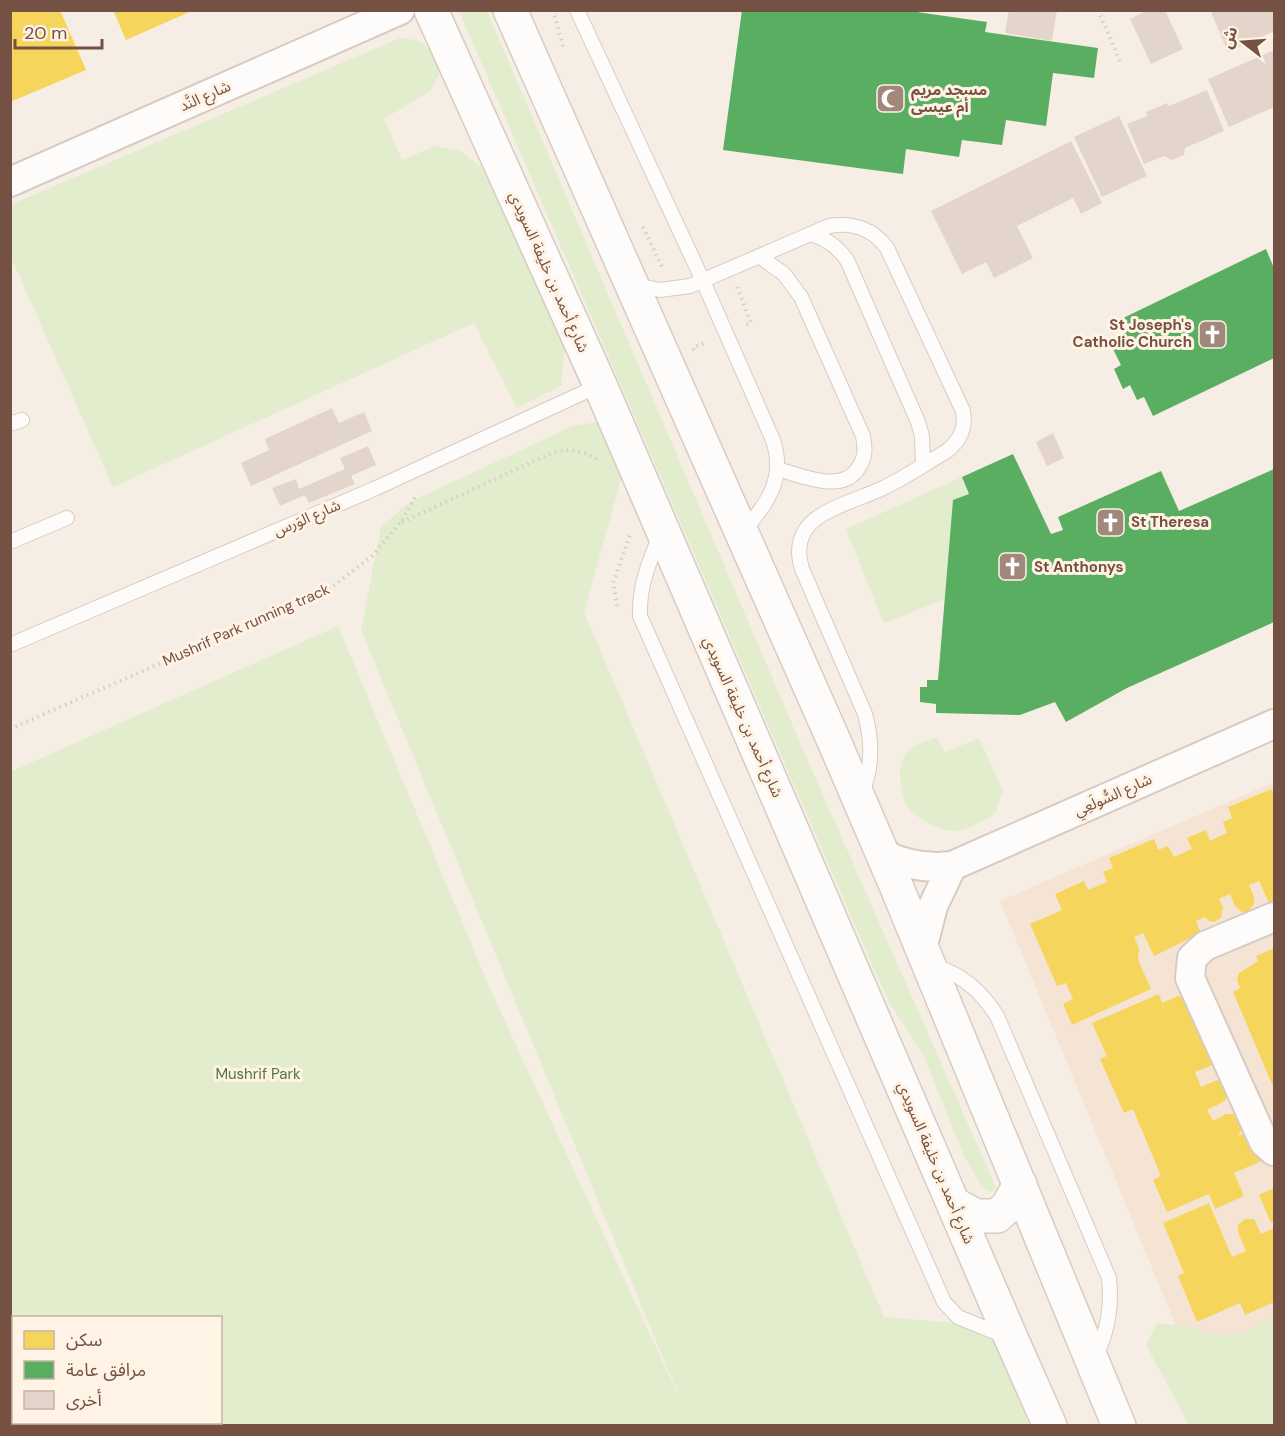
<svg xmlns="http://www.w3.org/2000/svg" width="1285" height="1436" font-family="'DM Sans','Noto Sans Arabic',sans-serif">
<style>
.residential{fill:#f5e4d4}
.green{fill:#e2edcd;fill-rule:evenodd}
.homes{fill:#f6d55c}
.public{fill:#5aae61}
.building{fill:#e3d5cb}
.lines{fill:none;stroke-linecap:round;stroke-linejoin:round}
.service-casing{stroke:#d7cbc3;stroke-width:16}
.minor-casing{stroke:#d7cbc3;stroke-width:32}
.tertiary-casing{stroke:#d7cbc3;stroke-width:36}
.path{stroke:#d7ccc7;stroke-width:4;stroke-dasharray:1.5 4.5;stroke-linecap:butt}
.service{stroke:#fefcfb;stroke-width:14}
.minor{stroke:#fefcfb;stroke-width:28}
.tertiary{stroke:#fefcfb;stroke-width:33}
.labels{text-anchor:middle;stroke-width:6;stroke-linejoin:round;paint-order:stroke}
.poi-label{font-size:15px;font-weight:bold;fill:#755143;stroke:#fff3e5;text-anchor:start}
.street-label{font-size:15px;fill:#755143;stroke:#fff3e5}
.park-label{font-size:15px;fill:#4f7738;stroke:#fff3e5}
</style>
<rect width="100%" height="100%" fill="#f6eee4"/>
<path class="residential" d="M1274 782V1332L1193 1367 1000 901Z"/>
<path class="green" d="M459 11H487L804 752 997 1190 989 1192 980 1184 965 1158 924 1057 891 1005 873 967Z
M400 38C428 40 429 48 440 73L430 91 384 119 402 160 435 146 461 151 484 170 565 345 561 386 517 408 474 323 113 487 11 257 10 205Z
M602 421 622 476 584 612 884 1317 989 1326 1029 1425H11L10 772 338 626 491 991 684 1408 361 630 381 527 410 502 573 426ZM14 1318H220V1422H14Z
M962 477 969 494 953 501 945 599 884 623 846 529Z
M937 737 945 752 979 738 1003 791 995 814C983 820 967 831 953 831 939 830 921 821 911 811 900 799 895 764 908 751 916 744 927 741 937 737Z
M1274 1317V1425H1189L1146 1345 1157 1323 1188 1326 1210 1335H1240Z"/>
<path class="homes" d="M10 10H60L86 70 10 102Z
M113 10H194L126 40Z
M1272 789 1274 795V903L1270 905 1259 881 1249 885 1254 897V904L1249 912H1242L1235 906 1230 894 1219 899 1223 907 1221 918 1214 922 1209 921 1205 917 1196 921 1201 933 1154 956 1143 933 1134 937 1139 948 1138 960 1151 989 1072 1025 1063 1004 1073 999 1066 983 1057 986 1030 924 1062 910 1055 894 1084 881 1088 890 1107 882 1103 872 1113 868 1109 858 1154 839 1158 850 1168 846 1174 857 1192 849 1187 838 1206 830 1210 841 1227 833 1223 822 1232 818 1228 807Z
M1274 948V1089L1233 992 1240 988 1237 979 1239 973 1258 961 1256 956Z
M1159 994 1162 1003 1178 996 1189 997 1192 1007 1190 1017 1199 1013 1220 1062 1195 1072 1201 1087 1217 1080 1225 1083 1229 1090 1225 1101 1207 1110 1213 1121 1226 1114H1236L1244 1127 1238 1136 1253 1130 1266 1159 1234 1173 1244 1196 1215 1209 1209 1194 1167 1212 1153 1180 1161 1176 1133 1109 1124 1113 1100 1059 1107 1056 1092 1023Z
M1274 1188V1221L1271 1223 1259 1195Z
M1209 1203 1232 1257 1246 1251 1238 1232V1225L1245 1219H1254L1261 1234 1274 1228V1302L1245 1315 1240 1303 1197 1322 1178 1276 1184 1273 1163 1223Z"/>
<path class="public" d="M742 10H917V12L987 22 985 32 1098 48 1094 78 1053 73 1046 126 1006 120 1002 145 962 140 959 157 906 149 903 174 723 150Z
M1266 249 1274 268V358L1153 416 1144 397 1137 400 1130 385 1123 389 1114 369 1121 365 1113 349 1126 343 1117 321Z
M1013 454 1051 534 1063 530 1058 517 1161 471 1179 511 1274 469V622L1127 688 1066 722 1055 702 1020 715 936 713V704L920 702V687H927V680H938L953 500 969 494 962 477Z"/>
<path class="building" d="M1009 10H1057L1052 41 1005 33Z
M1148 10H1165L1183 49 1151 64 1130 19Z
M1210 10H1274V31L1228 52Z
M1274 50V107L1229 127 1208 79Z
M1207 90 1224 131 1185 148 1184 155 1172 160 1164 156 1144 164 1127 124 1147 116 1146 112 1167 103 1169 106Z
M1119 116 1147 176 1102 197 1074 137Z
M1071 141 1102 203 1081 214 1073 198 1017 226 1033 258 994 278 986 262 962 274 931 211Z
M332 408 339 423 364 412 372 431 251 486 241 463 269 450 265 439Z
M1053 433 1064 458 1047 466 1036 442Z
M368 446 376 465 351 476 355 484 309 503 305 495 280 506 272 488 296 479 299 489 345 469 340 458Z"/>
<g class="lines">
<defs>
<path id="service" d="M577 10 703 281 773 440C786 480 767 503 743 532
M810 234C826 238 837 246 847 260L918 422 922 436 923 465
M759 256 784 274 801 297 863 436C865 448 866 457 859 467 843 495 801 475 777 469
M636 285 660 290 690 286 829 226C852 222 873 229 887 248L963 411C966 429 960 440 947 451 926 463 905 478 883 488 861 499 819 509 806 529 797 542 798 556 802 569L865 714C872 740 873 767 862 792
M10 424 22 420
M660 535C649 563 639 585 640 616L944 1302 958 1317 1007 1337
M10 542 67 518
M10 645 374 489 600 385
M932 965C962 974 981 991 997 1016L1109 1278C1112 1306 1108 1332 1095 1357"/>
<path id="minor" d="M10 182 400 10
M883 854C905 865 927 869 952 866L1274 724
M1274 917 1205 946 1192 958 1190 978 1264 1142 1274 1151
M922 949 933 906 952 866"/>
<path id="tertiary" d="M431 10 600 385 1011 1338 1050 1426
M510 10 834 741 895 883 1119 1426
M954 1204 976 1216H997L1008 1206 1020 1184"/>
</defs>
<use href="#service" class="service-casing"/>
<use href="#minor" class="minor-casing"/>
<use href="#tertiary" class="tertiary-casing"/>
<path class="path" d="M553 10 564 50
M1098 10 1121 64
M643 227 663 269
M737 287 751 323 744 326
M694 350 693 348 706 342
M402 522 554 452C572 449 583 450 598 460
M617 606 613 583 630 535
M10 729 328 590 372 556 401 522 417 494"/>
<use href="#service" class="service"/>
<use href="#minor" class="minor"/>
<use href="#tertiary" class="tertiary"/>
</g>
<defs>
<symbol id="mosque-square" viewBox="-11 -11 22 22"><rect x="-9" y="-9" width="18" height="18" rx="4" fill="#a2887b" stroke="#fff3e5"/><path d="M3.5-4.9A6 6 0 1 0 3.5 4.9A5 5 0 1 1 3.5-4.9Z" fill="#fff"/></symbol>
<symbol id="church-square" viewBox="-11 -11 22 22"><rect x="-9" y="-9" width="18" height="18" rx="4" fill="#a2887b" stroke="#fff3e5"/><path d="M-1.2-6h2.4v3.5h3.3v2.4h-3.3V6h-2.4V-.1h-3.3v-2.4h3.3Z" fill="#fff"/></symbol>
</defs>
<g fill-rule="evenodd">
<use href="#mosque-square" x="874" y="82" width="33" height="33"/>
<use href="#church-square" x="1196" y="318" width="33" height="33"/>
<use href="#church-square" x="1094" y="506" width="33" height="33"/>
<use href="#church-square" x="996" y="550" width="33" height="33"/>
</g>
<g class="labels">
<g class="poi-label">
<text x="911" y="95">مسجد مريم<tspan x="911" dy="17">أم عيسى</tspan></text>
<text x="1192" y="330" text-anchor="end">St Joseph's<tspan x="1192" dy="17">Catholic Church</tspan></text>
<text x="1131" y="527">St Theresa</text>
<text x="1034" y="572">St Anthonys</text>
</g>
<g class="street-label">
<text transform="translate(205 96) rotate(-24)" y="5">شارع النَّد</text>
<text transform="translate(549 272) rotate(66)" y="5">شارع أحمد بن خليفة السويدي</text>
<text transform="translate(307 518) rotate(-23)" y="5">شارع الوَرس</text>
<text transform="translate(246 625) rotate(-24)" y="5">Mushrif Park running track</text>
<text transform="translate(743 717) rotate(66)" y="5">شارع أحمد بن خليفة السويدي</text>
<text transform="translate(1113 795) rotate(-24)" y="5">شارع السُّولَعِي</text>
<text transform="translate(936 1163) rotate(67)" y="5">شارع أحمد بن خليفة السويدي</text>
</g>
<g class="park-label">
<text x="258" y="1079">Mushrif Park</text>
</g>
</g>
<rect width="1285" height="1436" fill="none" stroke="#755143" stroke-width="24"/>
<rect x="12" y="1316" width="210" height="108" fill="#fff3e5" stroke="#c8b2a4" stroke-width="1.5"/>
<rect x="24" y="1331" width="30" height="18" fill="#f6d55c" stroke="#c8b2a4" stroke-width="1.5"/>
<text x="66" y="1346" font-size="18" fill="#755143">سكن</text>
<rect x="24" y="1361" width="30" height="18" fill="#5aae61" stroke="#c8b2a4" stroke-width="1.5"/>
<text x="66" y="1376" font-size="18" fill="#755143">مرافق عامة</text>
<rect x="24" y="1391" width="30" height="18" fill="#e3d5cb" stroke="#c8b2a4" stroke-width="1.5"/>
<text x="66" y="1406" font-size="18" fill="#755143">أخرى</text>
<g transform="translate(1243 42) rotate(287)" stroke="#fff3e5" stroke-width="4.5" paint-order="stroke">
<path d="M0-4.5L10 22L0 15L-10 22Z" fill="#755143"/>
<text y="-9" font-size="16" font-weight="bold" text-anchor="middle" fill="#755143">ش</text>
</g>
<path d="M15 39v9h87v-9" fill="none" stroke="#755143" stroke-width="3"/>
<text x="24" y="39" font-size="18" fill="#755143" stroke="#fff3e5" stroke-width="4.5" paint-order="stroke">20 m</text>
</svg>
